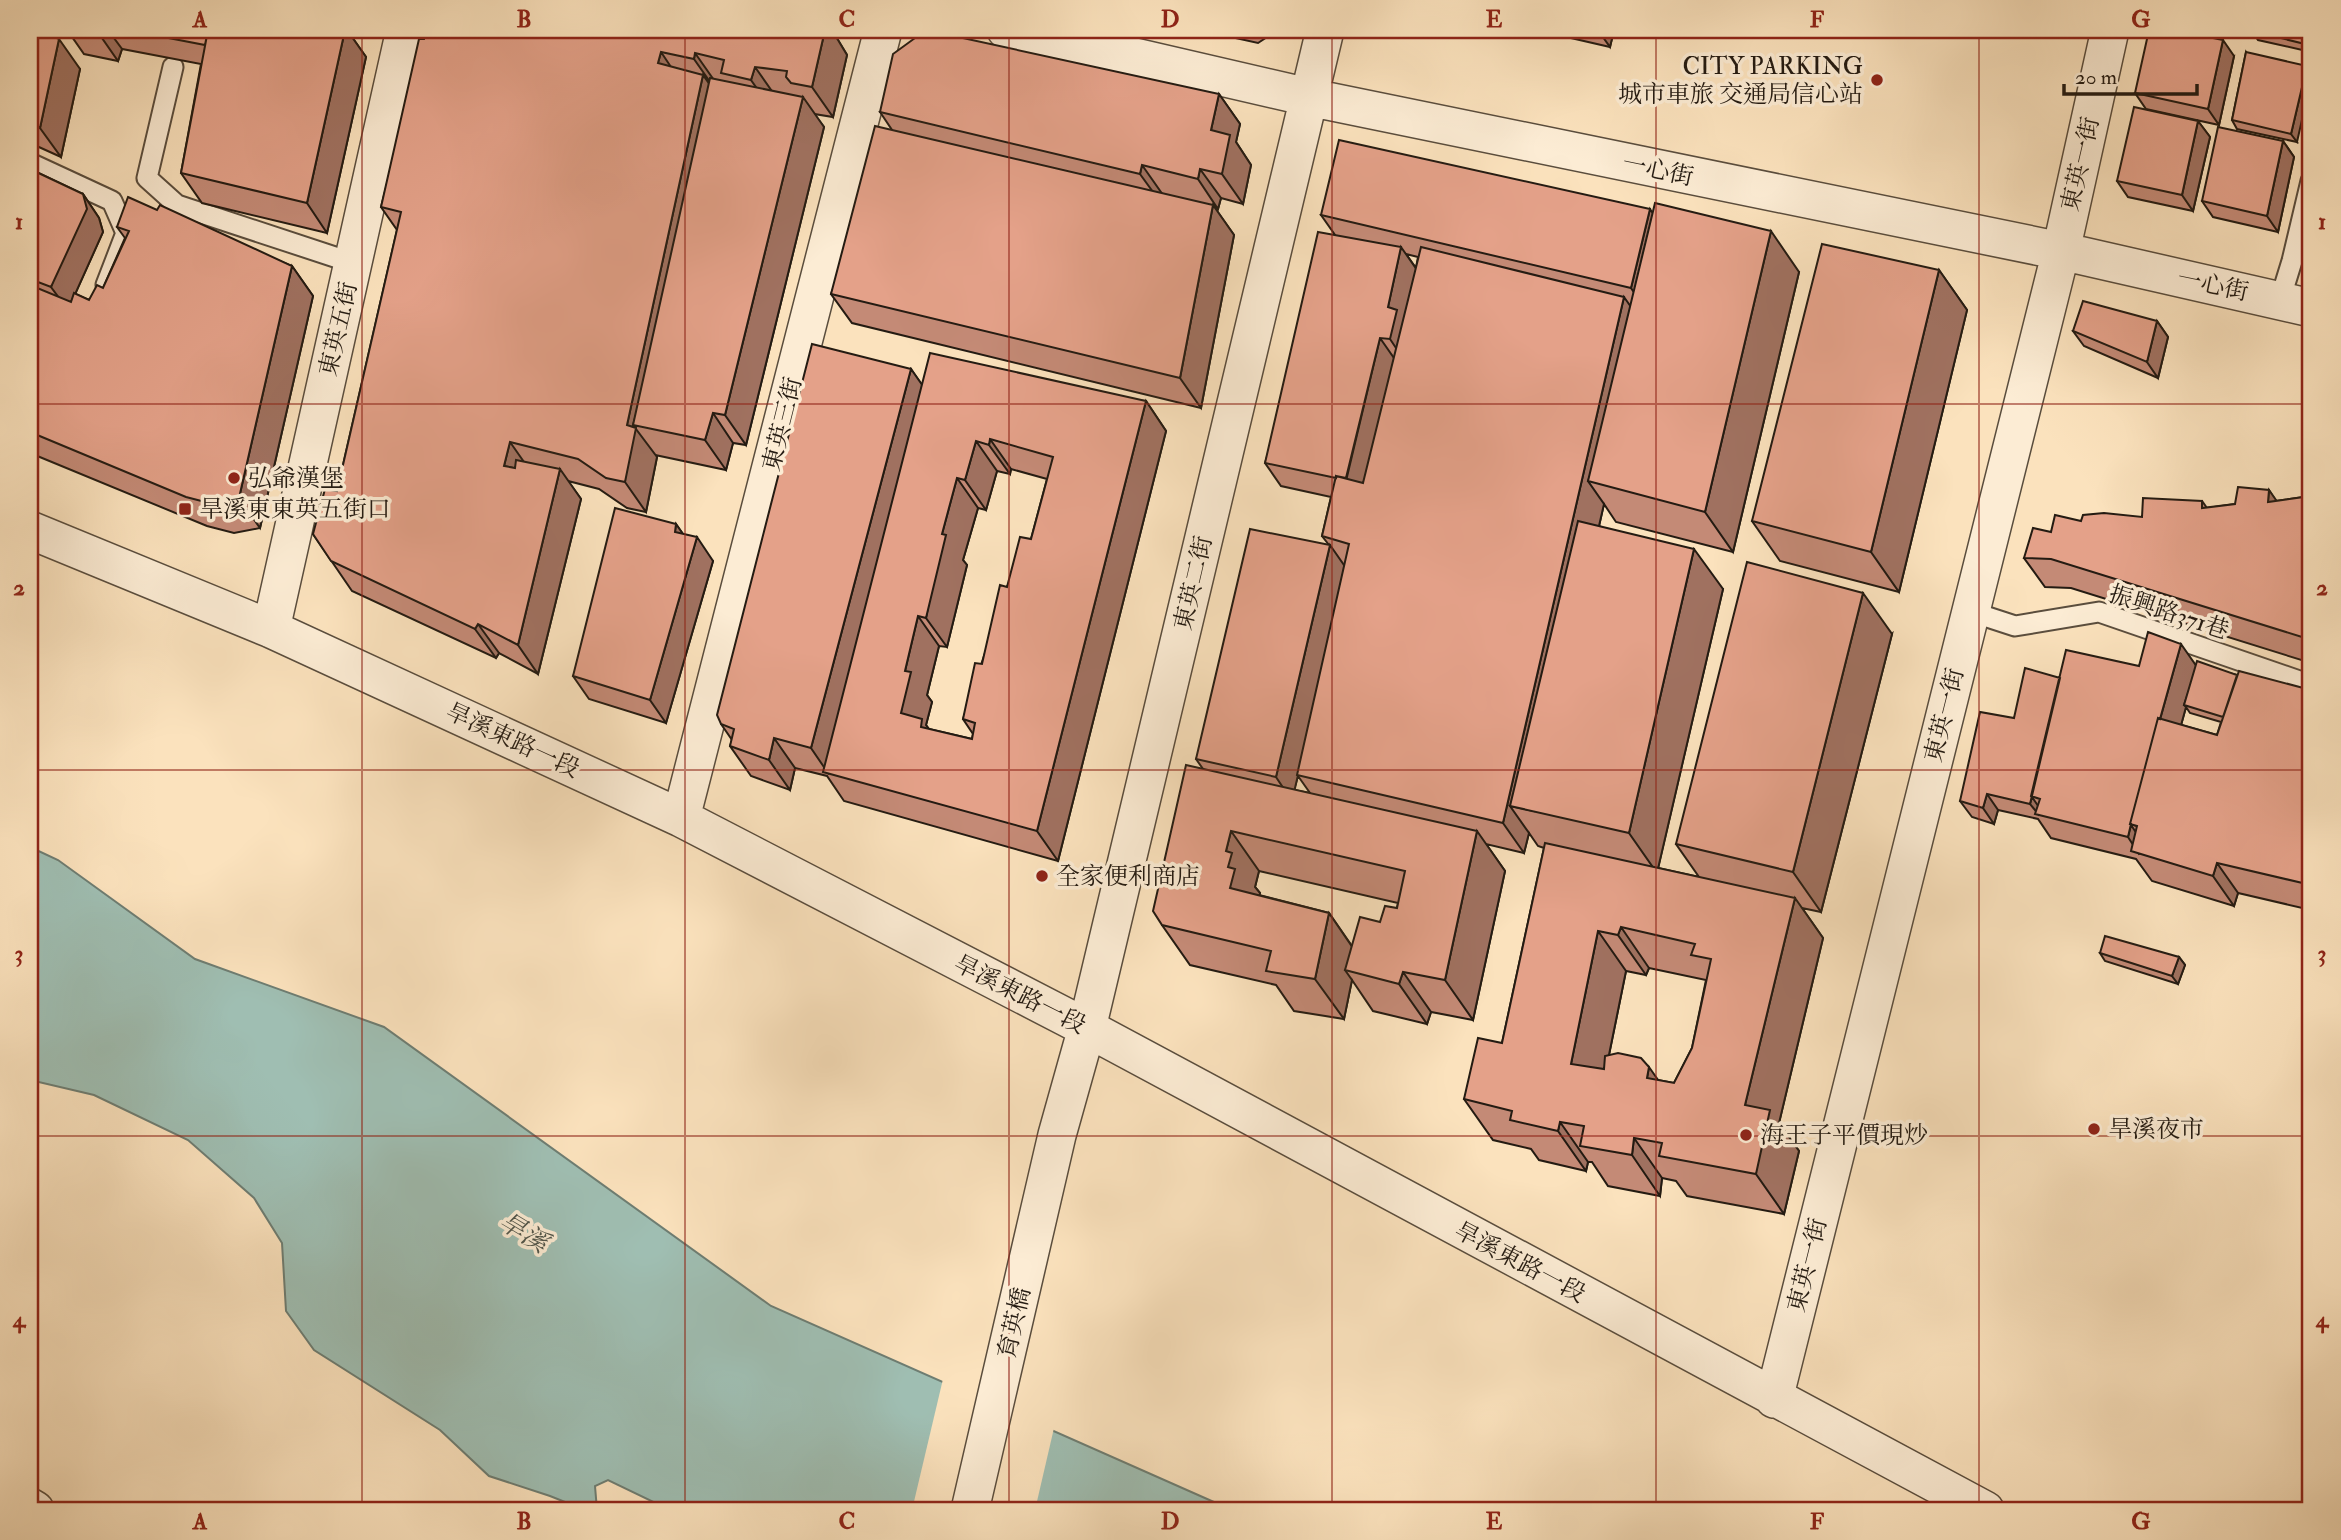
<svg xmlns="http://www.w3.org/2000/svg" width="2341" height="1540" font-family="'IM FELL Double Pica','Noto Serif TC',serif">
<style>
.water{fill:#9fbeb2;stroke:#6e7d72;stroke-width:2}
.pier{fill:#fbe2bd}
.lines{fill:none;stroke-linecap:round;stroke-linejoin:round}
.lane-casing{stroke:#5a4d3d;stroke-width:23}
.street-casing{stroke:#5a4d3d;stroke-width:40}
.lane{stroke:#fcecd4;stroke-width:19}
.street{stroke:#fcecd4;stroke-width:37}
.wall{fill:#c48a76;stroke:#241b12;stroke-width:2;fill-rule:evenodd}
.shaded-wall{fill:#a07160;stroke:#241b12;stroke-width:2}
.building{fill:#e4a189;stroke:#241b12;stroke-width:2;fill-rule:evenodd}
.grid{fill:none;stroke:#8f2418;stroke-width:2;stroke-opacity:0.55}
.poi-dot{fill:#8f2418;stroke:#fcecd4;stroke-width:2.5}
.labels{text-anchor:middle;stroke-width:7;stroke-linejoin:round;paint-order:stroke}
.poi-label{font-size:24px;fill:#241b12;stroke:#fcecd4;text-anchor:start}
.street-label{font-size:24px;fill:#241b12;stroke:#fcecd4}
.water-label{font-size:26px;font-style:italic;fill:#4f544a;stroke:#fcecd4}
.neatline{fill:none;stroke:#8f2418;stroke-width:2.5}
.grid-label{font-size:23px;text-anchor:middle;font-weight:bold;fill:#8f2418}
</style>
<rect width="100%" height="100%" fill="#fbe2bd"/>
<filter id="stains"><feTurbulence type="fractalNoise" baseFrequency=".00286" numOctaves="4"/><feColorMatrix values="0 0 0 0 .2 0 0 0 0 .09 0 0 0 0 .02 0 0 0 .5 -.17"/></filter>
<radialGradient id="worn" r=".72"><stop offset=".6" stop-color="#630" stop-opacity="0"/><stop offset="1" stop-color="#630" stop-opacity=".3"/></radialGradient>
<path class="water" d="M30 847 58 860 195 959 384 1027 771 1306 1232 1510H670L608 1480 595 1486 597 1510H585L550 1496 489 1476 440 1430 314 1350 286 1311 282 1243 254 1198 188 1140 94 1095 30 1080Z"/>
<path class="pier" d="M943 1379 1054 1428 1035 1510H912Z"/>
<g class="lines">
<defs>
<path id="lane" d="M173 67 147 178 177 205 353 263
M30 163 112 201 126 233 106 285
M2280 300 2292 261 2311 181
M1969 611 2015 626 2099 612 2311 685"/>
<path id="street" d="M1006 30 1096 48 1308 97 2061 251 2311 308
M30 530 271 629 681 818 1087 1028 1985 1510
M271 629 405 30
M681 818 883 30
M1774 1399 2061 251 2110 30
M30 1507 35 1510
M970 1510 1057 1135 1087 1028 1325 30"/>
</defs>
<use href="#lane" class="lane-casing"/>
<use href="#street" class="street-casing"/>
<use href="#lane" class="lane"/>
<use href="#street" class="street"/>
</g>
<path class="wall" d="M30 30H347L366 57 327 233 202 203 181 173 201 64 122 49 118 61 84 54 72 37 45 32 80 69 61 157 30 143Z
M426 30H832L847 55 833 117 814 114 824 127 746 445 733 443 726 470 655 455 657 457 646 512 627 508 599 489 568 481 581 499 538 674 499 653 496 658 352 591 313 534 337 491 397 230 381 207Z
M1199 30H1278L1258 43Z
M1536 30H1614L1610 47Z
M2226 30H2242L2241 33Z
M2311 30V52L2258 40 2252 31Z
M2246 52 2297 142 2237 129 2232 120Z
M2234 56 2219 125 2146 109 2135 93Z
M1219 94 1240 124 1236 142 1251 165 1243 204 1221 198 1218 209 1215 208 1234 235 1201 408 852 323 831 294 892 130 880 112Z
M2198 121 2210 137 2193 211 2128 197 2117 181Z
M2283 141 2294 157 2278 232 2213 217 2202 201Z
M30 169 83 194 99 218 103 232 75 294 89 300 103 288 125 238 117 227 157 210 292 266 313 296 260 528 234 533 207 526 30 453Z
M2311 210V245L2305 236Z
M1652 213 1799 272 1733 552 1616 522 1604 504 1599 526 1723 589 1658 868 1699 877 1676 844 1892 634 1821 912 1802 908 1823 938 1779 1123 1799 1151 1784 1214 1687 1196 1676 1181 1662 1178 1660 1196 1608 1186 1592 1162H1588L1586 1171 1539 1160 1531 1149 1493 1140 1464 1099 1502 1043 1544 848 1538 846 1529 833 1524 853 1486 844 1505 871 1473 1020 1431 1012 1427 1024 1373 1011 1352 980 1344 1019 1294 1011 1276 985 1190 965 1162 925 1203 769 1196 759 1329 545 1322 536 1331 497 1281 486 1265 463 1335 235 1321 215ZM1406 254 1418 257 1416 268ZM1298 776 1310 793 1294 790ZM1259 871 1398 903 1397 908 1352 946 1329 913 1259 895 1260 893 1255 887ZM1649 968 1706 980 1692 1048 1674 1083 1658 1080 1609 1055 1626 971 1646 975Z
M1939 270 1967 310 1899 592 1780 561 1752 521Z
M2157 321 2168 337 2158 378 2084 346 2073 331Z
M911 369 922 385 1146 401 1166 431 1058 861 844 801 827 776 795 768 790 790 751 776 730 746 732 740 721 724ZM1011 469 1047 479 1031 539 1007 587 963 719 973 734 972 739 929 729 926 725 932 702 927 695 939 646 947 647 967 565 963 560 978 508 986 510 997 471 1010 474Z
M2269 490 2276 501 2311 496V663L2071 588 2045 587 2024 558 2051 532 2081 521 2142 517 2202 501 2207 508 2235 504Z
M676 524 683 534 713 561 666 723 589 699 573 676Z
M2195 665 2237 675 2238 676 2311 690V910L2238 893 2234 906 2152 881 2136 859 2051 838 2038 819 1998 810 1994 824 1972 817 1960 801 2014 718 2060 678ZM2186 707 2190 713 2221 722 2217 735 2181 725Z
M2100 953 2179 957 2185 965 2178 984 2105 961Z"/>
<path class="shaded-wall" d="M104 30H108L122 49 118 61 102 38Z
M345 30H347L366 57 327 233 307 203Z
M825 30H832L847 55 833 117 812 87Z
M1598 30H1614L1610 47Z
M59 39 80 69 61 157 40 128Z
M2223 40 2234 56 2219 125 2208 109Z
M661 52 681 82 658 63Z
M695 53 716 83 715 89 694 59Z
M2307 66 2311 72V80L2297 142 2291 134Z
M755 67 776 97 772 110 751 80Z
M703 75 724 105 633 425 657 457 646 512 625 482 627 425Z
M1219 94 1240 124 1236 142 1251 165 1243 204 1222 174 1211 130Z
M803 97 824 127 746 445 725 415Z
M2198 121 2210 137 2193 211 2182 195Z
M2283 141 2294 157 2278 232 2267 216Z
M1142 165 1163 195 1161 203 1140 174Z
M1200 169 1221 198 1218 209 1198 179Z
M83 194 99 218 103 232 68 310 51 287Z
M1213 205 1234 235 1201 408 1180 378Z
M1650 209 1666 233 1647 311 1631 288Z
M1771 231 1799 272 1733 552 1705 512Z
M1401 247 1417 270 1406 363 1390 339 1388 307Z
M292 266 313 296 260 528 239 498Z
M1939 270 1967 310 1899 592 1871 552Z
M1624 297 1645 327 1588 481 1604 504 1534 811 1510 806 1529 833 1524 853 1503 823Z
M2157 321 2168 337 2158 378 2147 362Z
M1380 338 1396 361 1362 504 1346 481Z
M911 369 932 399 828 773 811 748Z
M1146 401 1166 431 1058 861 1037 831Z
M713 413 733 443 726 470 705 440Z
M990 439 1011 469 1010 474 989 445Z
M976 441 997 471 986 510 965 480Z
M510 442 531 472 504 466Z
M560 469 581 499 538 674 518 645Z
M957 478 978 508 963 560 967 565 947 647 926 618 942 534Z
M2269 490 2290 520 2268 502Z
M676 524 692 547 675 532Z
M697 537 713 561 666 723 650 700Z
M1330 545 1346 568 1292 801 1276 777Z
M1694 549 1723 589 1657 873 1629 833Z
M1863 593 1892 634 1821 912 1793 872Z
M918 616 939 646 927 695 932 702 926 725 943 748 901 713 905 671Z
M478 624 499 653 496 658 475 629Z
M2181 644 2197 667 2184 705 2186 707 2149 843 2137 826 2131 824Z
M774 738 795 768 790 790 769 760Z
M1987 794 1998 810 1994 824 1983 808Z
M2032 797 2043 813 2039 815 2030 804Z
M2131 825 2147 849 2139 854 2128 837Z
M1231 831 1259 871 1255 887 1260 893 1258 902 1230 888 1226 851Z
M1477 831 1505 871 1473 1020 1445 980Z
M2217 863 2238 893 2234 906 2213 876Z
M1795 898 1823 938 1779 1123 1799 1151 1784 1214 1756 1174 1745 1105Z
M1329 913 1357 954 1345 970 1352 980 1344 1019 1315 979Z
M1621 927 1649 968 1646 975 1618 935Z
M1598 931 1626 971 1599 1104 1571 1064Z
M2179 957 2185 965 2178 984 2172 976Z
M1403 972 1431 1012 1427 1024 1399 984Z
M1649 1067 1677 1107 1647 1078Z
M1560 1122 1588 1162 1586 1171 1558 1131Z
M1634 1138 1662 1178 1660 1196 1632 1155Z"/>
<path class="building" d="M30 30H40L59 39 40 128 30 123Z
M68 30H104L102 38 67 31Z
M127 30H208L205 45Z
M208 30H345L307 203 181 173Z
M426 30H825L812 87 791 83 786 77 787 71 755 67 751 80 721 73 724 60 695 53 694 59 661 52 658 63 703 75 627 425 636 428 625 482 606 478 578 459 510 442 504 466 515 468 516 460 560 469 518 645 478 624 475 629 331 561 313 534 325 489 337 491 401 212 381 207 419 39H424Z
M926 30 1219 94 1211 130 1230 135 1222 174 1200 169 1198 179 1142 165 1140 174 880 112 893 54Z
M2149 30H2173L2223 40 2208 109 2135 93Z
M2252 30H2311V37L2309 45 2252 31Z
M2246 52 2307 66 2291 134 2232 120Z
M710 78 803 97 725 415 713 413 705 440 633 425Z
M2134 107 2198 121 2182 195 2117 181Z
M875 126 1213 205 1180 378 831 294Z
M2218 127 2283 141 2267 216 2202 201Z
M1339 140 1650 209 1631 288 1321 215Z
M30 169 83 194 87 209 51 287 30 279Z
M128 197 157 210 160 205 292 266 239 498 213 504 186 497 30 432V285L71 302 74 293 89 300 97 285 103 288 129 231 117 227Z
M1655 203 1771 231 1705 512 1588 481Z
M2311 210V238L2305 236Z
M1318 232 1401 247 1388 307 1397 310 1390 339 1380 338 1346 478 1336 476V478L1265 463Z
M1822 244 1939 270 1871 552 1752 521Z
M1421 247 1624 297 1503 823 1297 775 1349 544 1322 536 1336 476 1363 483Z
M2083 301 2157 321 2147 362 2073 331Z
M812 344 911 369 811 748 774 738 769 760 730 746 734 729 721 724 717 715Z
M930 353 1146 401 1037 831 823 772ZM990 439 1053 457 1031 539 1020 537 1007 587 1000 585 982 664 975 663 963 719 975 723 972 739 921 727 922 719 901 713 911 672 905 671 918 616 926 618 946 535 942 534 957 478 965 480 976 441 989 445Z
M2238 487 2269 490 2268 502 2311 496V638L2302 637 2051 559 2024 558 2033 528 2051 532 2055 515 2081 521 2083 515 2104 513 2142 517 2143 498 2202 501V508L2235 504Z
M615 508 676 524 675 532 697 537 650 700 573 676Z
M1578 521 1694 549 1629 833 1510 806Z
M1250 529 1330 545 1276 777 1196 759Z
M1747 562 1863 593 1793 872 1676 844Z
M2148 632 2181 644 2160 719 2158 718 2130 824H2131L2128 837 2035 814 2040 799 2031 796 2066 650 2139 666Z
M2197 661 2237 675 2223 717 2184 705Z
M2025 668 2060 678 2030 804 1987 794 1983 808 1960 801 1980 712 2014 718Z
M2239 671 2311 690V885L2217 863 2213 876 2131 851 2137 826 2130 824 2158 718 2217 735Z
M1186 765 1477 831 1445 980 1403 972 1399 984 1345 970 1360 917 1380 922 1385 906 1397 908 1405 871 1231 831 1226 851 1232 853 1228 867 1235 869 1230 888 1329 913 1315 979 1266 971 1271 951 1162 925 1153 911Z
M1545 843 1795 898 1745 1105 1770 1110 1756 1174 1659 1156 1662 1143 1634 1138 1632 1155 1580 1146 1584 1126 1560 1122 1558 1131 1510 1120 1512 1111 1464 1099 1478 1038 1502 1043ZM1621 927 1695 944 1691 955 1711 959 1692 1048 1674 1083 1647 1078 1649 1067 1641 1058 1618 1053 1605 1056 1604 1069 1571 1064 1598 931 1618 935Z
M2105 936 2179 957 2172 976 2100 953Z"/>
<path class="grid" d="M362 30V1510M685 30V1510M1009 30V1510M1332 30V1510M1656 30V1510M1979 30V1510M30 404H2311M30 770H2311M30 1136H2311"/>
<g class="poi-dot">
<circle cx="1877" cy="80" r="7"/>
<circle cx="234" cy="478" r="7"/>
<rect x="178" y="502" width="14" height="14" rx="3.5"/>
<circle cx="1042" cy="876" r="7"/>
<circle cx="2094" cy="1129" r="7"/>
<circle cx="1746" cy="1135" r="7"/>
</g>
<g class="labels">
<g class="poi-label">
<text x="1863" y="74" text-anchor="end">CITY PARKING<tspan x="1863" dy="28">城市車旅 交通局信心站</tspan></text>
<text x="248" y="486">弘爺漢堡</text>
<text x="199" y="517">旱溪東東英五街口</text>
<text x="1056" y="884">全家便利商店</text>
<text x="2108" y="1137">旱溪夜市</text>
<text x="1760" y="1143">海王子平價現炒</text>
</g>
<g class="street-label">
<text transform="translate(2080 164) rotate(-77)" y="8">東英一街</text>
<text transform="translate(1658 170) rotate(12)" y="8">一心街</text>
<text transform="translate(2213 285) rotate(12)" y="8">一心街</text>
<text transform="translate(338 329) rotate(-77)" y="8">東英五街</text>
<text transform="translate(782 424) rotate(-76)" y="8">東英三街</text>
<text transform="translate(1193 583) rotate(-77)" y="8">東英二街</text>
<text transform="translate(2169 612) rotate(18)" y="8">振興路371巷</text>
<text transform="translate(1944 715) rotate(-76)" y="8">東英一街</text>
<text transform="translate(513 740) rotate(25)" y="8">旱溪東路一段</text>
<text transform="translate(1020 994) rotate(27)" y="8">旱溪東路一段</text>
<text transform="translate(1520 1262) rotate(28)" y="8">旱溪東路一段</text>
<text transform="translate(1807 1265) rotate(-76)" y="8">東英一街</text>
<text transform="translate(1014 1323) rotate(-77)" y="8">育英橋</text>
</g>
<g class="water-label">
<text transform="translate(524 1232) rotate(31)" y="9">旱溪</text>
</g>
</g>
<rect width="2341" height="1540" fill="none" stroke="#fbe2bd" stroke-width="77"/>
<path d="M2064 84v10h133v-10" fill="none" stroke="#241b12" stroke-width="3.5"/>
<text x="2075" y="84" font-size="21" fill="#241b12" stroke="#fcecd4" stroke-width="5" paint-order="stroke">20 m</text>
<rect x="38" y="38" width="2264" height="1464" class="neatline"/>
<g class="grid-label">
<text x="200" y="27">A</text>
<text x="524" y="27">B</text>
<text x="847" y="27">C</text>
<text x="1170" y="27">D</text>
<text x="1494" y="27">E</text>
<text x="1817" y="27">F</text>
<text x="2141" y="27">G</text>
<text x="19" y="229">1</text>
<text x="2322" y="229">1</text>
<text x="19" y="595">2</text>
<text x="2322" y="595">2</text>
<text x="19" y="961">3</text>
<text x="2322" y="961">3</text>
<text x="19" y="1327">4</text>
<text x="2322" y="1327">4</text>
<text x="200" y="1529">A</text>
<text x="524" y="1529">B</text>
<text x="847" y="1529">C</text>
<text x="1170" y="1529">D</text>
<text x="1494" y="1529">E</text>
<text x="1817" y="1529">F</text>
<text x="2141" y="1529">G</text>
</g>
<rect width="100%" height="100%" filter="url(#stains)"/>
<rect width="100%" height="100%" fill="url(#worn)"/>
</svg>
